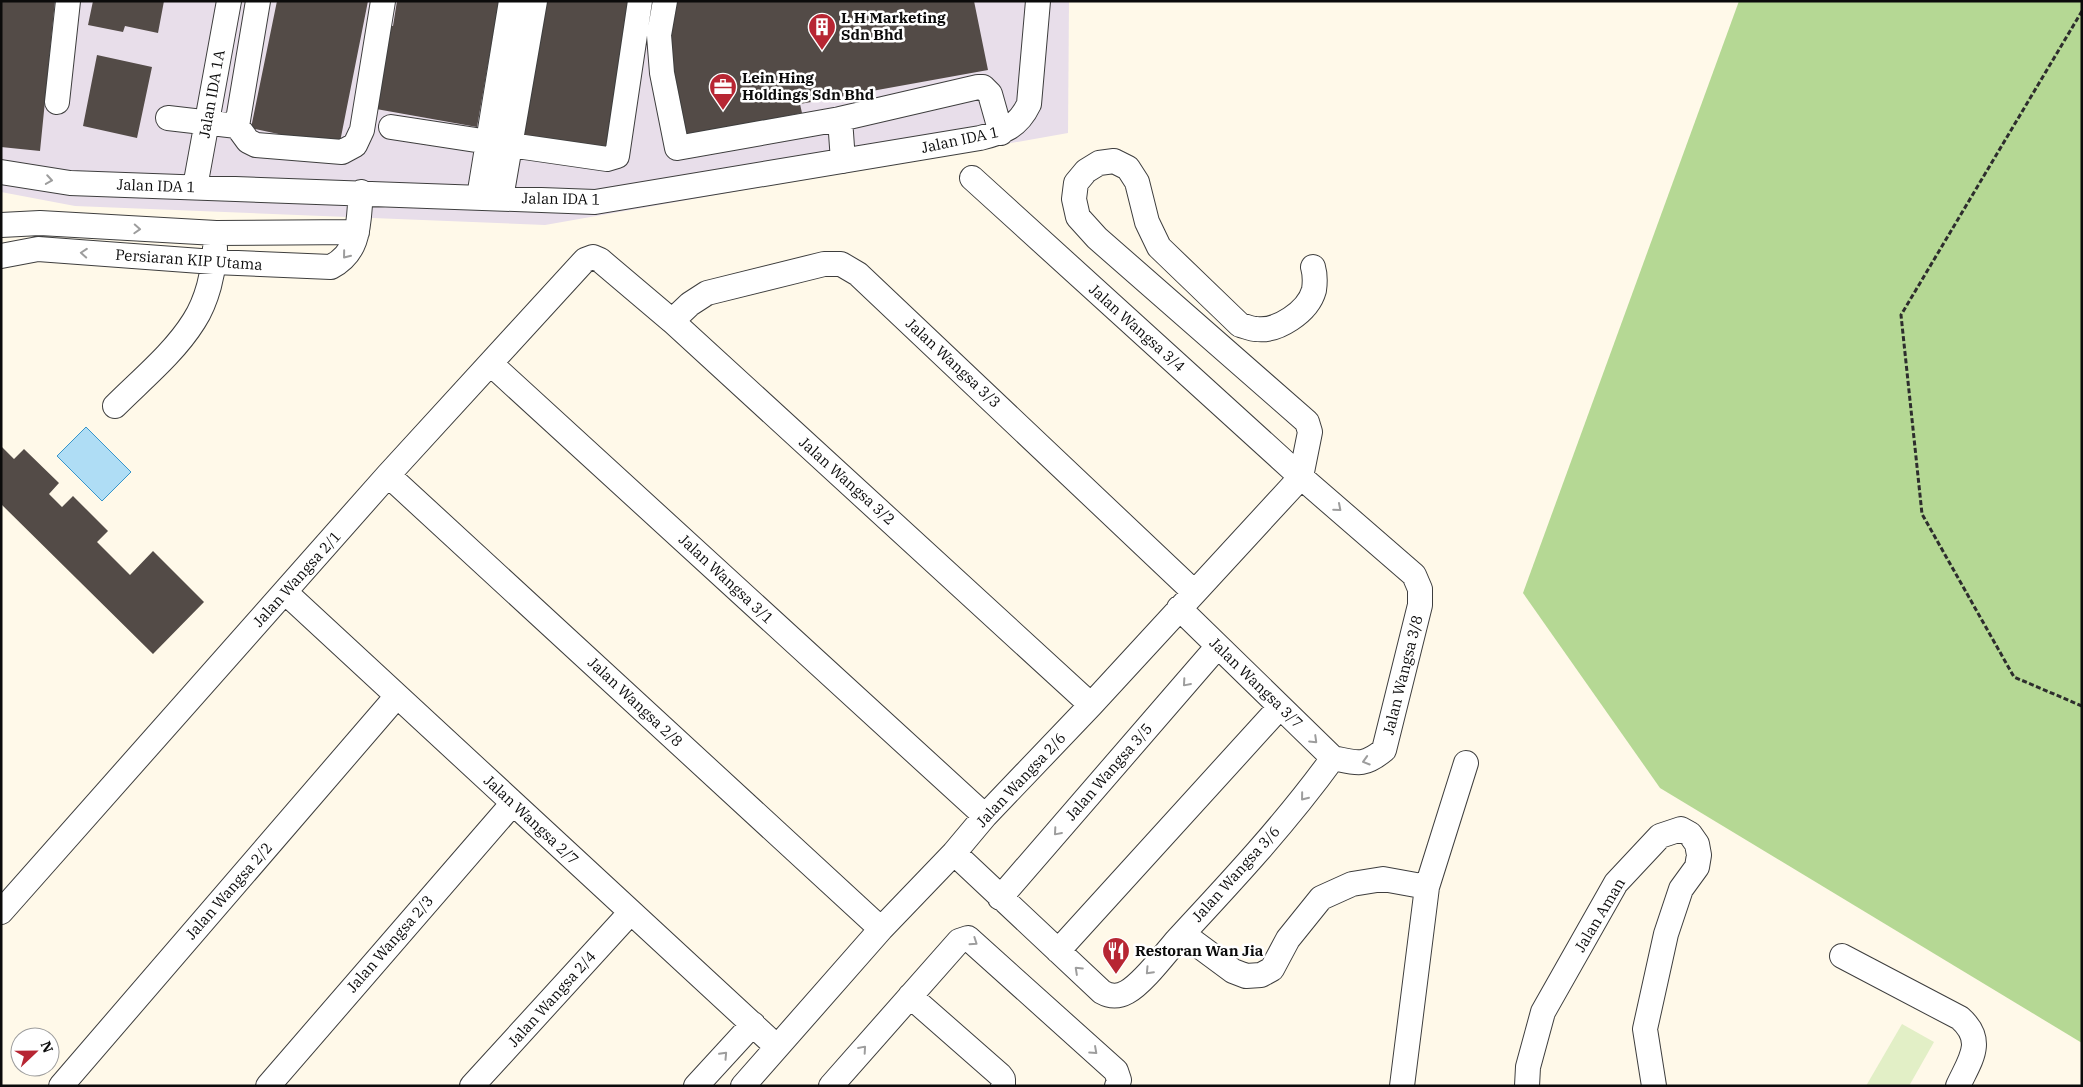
<svg xmlns="http://www.w3.org/2000/svg" width="2083" height="1087" font-family="'IBM Plex Serif',serif">
<style>
.industrial{fill:#e8deea}
.forest{fill:#b5d894}
.pitch{fill:#e2efc6}
.water{fill:#afddf5;stroke:#3795ca}
.building{fill:#534b47}
.lines{fill:none;stroke-linecap:round;stroke-linejoin:round}
.minor-casing{stroke:#3e3e3e;stroke-width:26}
.path{stroke:#2d2d2d;stroke-width:3;stroke-dasharray:5 2.5;stroke-linecap:butt}
.minor{stroke:#fff;stroke-width:24}
.oneway{stroke:#9d9d9d}
.labels{text-anchor:middle;stroke-width:5;stroke-linejoin:round;paint-order:stroke}
.poi-label{font-size:15px;font-weight:bold;fill:#0b0b0b;stroke:#fff;text-anchor:start}
.street-label{font-size:15px;fill:#0b0b0b;stroke:#fff}
</style>
<rect width="100%" height="100%" fill="#fff9e9"/>
<path class="industrial" d="M1 1H1069L1068 133 545 225 75 206 1 192Z"/>
<path class="forest" d="M1739 1H2082V1043L1660 788 1523 593Z"/>
<path class="pitch" d="M1902 1024 1934 1042 1909 1086H1866Z"/>
<path class="water" d="M86 427 131 472 102 501 57 456Z"/>
<path class="building" d="M1 1H55L40 151 1 147Z
M93 1H164L158 33 125 26 123 32 88 25Z
M277 1H368L339 147 251 128Z
M397 1H499L477 127 365 107 379 24 393 26Z
M534 1H635L610 152 511 134Z
M664 1H974L988 70 800 104 802 113 673 138Z
M97 55 152 67 137 138 83 126Z
M1 446 14 459 24 449 59 483 49 494 62 507 73 496 108 531 97 542 130 575 153 551 204 602 153 654 1 504Z"/>
<g class="lines">
<defs>
<path id="minor" d="M665 1 659 35 662 73 677 148 840 119 843 161
M57 102 68 1
M168 118 237 126 248 141 256 145 342 152 355 145 362 130 383 1
M840 119 978 87H983L990 94 1001 133
M237 126 258 1
M391 127 489 142
M510 145 607 159 617 156 640 1
M1 172 70 183 595 202 980 138C1004 132 1018 127 1029 104L1038 1
M972 178 1301 477 1414 575 1420 589V605L1384 750C1363 767 1357 763 1333 758
M195 187 229 1
M479 197 511 1
M501 198 535 1
M1 225 40 223 216 233 357 232
M1 256 38 249 214 262 331 267C361 251 358 223 361 192
M672 321 690 304 707 293 824 264H841L858 274 1194 592
M491 364 985 816
M115 406C142 379 174 353 194 321 207 301 214 272 215 248
M388 475 881 929
M1301 477 1310 432 1307 422 1097 238 1078 217 1074 199 1076 183 1086 171 1099 163 1114 161 1128 168 1137 182 1147 222 1159 247 1240 325C1245 326 1251 329 1256 329 1277 332 1308 312 1314 290 1315 283 1315 274 1313 267
M285 592 777 1047
M1179 608 1333 758
M954 853 1102 992C1111 997 1118 997 1127 992 1143 983 1164 955 1177 940 1231 882 1286 823 1333 758
M1000 898 1218 646
M1 912 388 475 585 260 593 257 600 260 672 321 1091 705
M1183 934 1233 971 1246 976 1261 975 1272 969 1288 939 1321 898 1352 884 1383 879 1427 887
M1058 951 1280 707
M1842 956 1960 1018C1986 1041 1970 1060 1958 1086
M910 996 1000 1075 1003 1079V1086
M61 1086 397 696
M268 1086 513 803
M472 1086 631 912
M696 1086 753 1024
M743 1086 881 929 954 853 985 816 1091 705 1301 477
M831 1086 959 941 968 938 1116 1071 1119 1080 1117 1086
M1402 1086 1427 887 1466 763
M1527 1086 1528 1067 1543 1012 1616 883 1660 836 1681 829 1690 834 1697 844 1699 855 1697 867 1681 889 1666 934 1645 1029 1654 1086"/>
</defs>
<use href="#minor" class="minor-casing"/>
<path class="path" d="M2082 11 1901 315 1922 514 2014 677 2082 706"/>
<use href="#minor" class="minor"/>
</g>
<defs><path id="oneway-chevron" d="M-2-3.5L2.5 0L-2 3.5" fill="none" stroke-width="1.6" stroke-linecap="round" stroke-linejoin="round" transform="scale(1.25)"/></defs>
<g class="oneway">
<use href="#oneway-chevron" transform="translate(49 180) rotate(9)"/>
<use href="#oneway-chevron" transform="translate(137 229) rotate(3)"/>
<use href="#oneway-chevron" transform="translate(84 253) rotate(-176)"/>
<use href="#oneway-chevron" transform="translate(346 255) rotate(129)"/>
<use href="#oneway-chevron" transform="translate(1338 508) rotate(41)"/>
<use href="#oneway-chevron" transform="translate(1186 683) rotate(131)"/>
<use href="#oneway-chevron" transform="translate(1314 740) rotate(44)"/>
<use href="#oneway-chevron" transform="translate(1366 761) rotate(163)"/>
<use href="#oneway-chevron" transform="translate(1304 797) rotate(129)"/>
<use href="#oneway-chevron" transform="translate(1057 832) rotate(131)"/>
<use href="#oneway-chevron" transform="translate(974 942) rotate(34)"/>
<use href="#oneway-chevron" transform="translate(1078 970) rotate(-137)"/>
<use href="#oneway-chevron" transform="translate(1149 971) rotate(133)"/>
<use href="#oneway-chevron" transform="translate(863 1049) rotate(-49)"/>
<use href="#oneway-chevron" transform="translate(1094 1051) rotate(42)"/>
<use href="#oneway-chevron" transform="translate(724 1055) rotate(-47)"/>
</g>
<defs>
<symbol id="building-pin" viewBox="-11 -11 22 30"><path d="M0 17L-7.5 6A9.5 9.5 0 1 1 7.5 6Z" fill="#b72633" stroke="#fff"/><path d="M-4-6H4V6H1V3H-1V6H-4ZM-2.5-4.3h1.7v1.8h-1.7ZM.8-4.3h1.7v1.8H.8ZM-2.5-1h1.7V.8h-1.7ZM.8-1h1.7V.8H.8Z" fill="#fff"/></symbol>
<symbol id="office-pin" viewBox="-11 -11 22 30"><path d="M0 17L-7.5 6A9.5 9.5 0 1 1 7.5 6Z" fill="#b72633" stroke="#fff"/><path d="M-6-3h4V-5.5h4V-3h4V5H-6ZM-1-4.5V-3h2v-1.5ZM-6 0V1H6V0Z" fill="#fff"/></symbol>
<symbol id="restaurant-pin" viewBox="-11 -11 22 30"><path d="M0 17L-7.5 6A9.5 9.5 0 1 1 7.5 6Z" fill="#b72633" stroke="#fff"/><path d="M-5-6h1v4h1v-4h1v4h1v-4h1v5L-1.5 .5V6h-2V.5L-5-1ZM5-6V6H3V1.5H1.5Q1.5-4 5-6Z" fill="#fff"/></symbol>
</defs>
<g fill-rule="evenodd">
<use href="#building-pin" x="806" y="11" width="32" height="43"/>
<use href="#office-pin" x="707" y="71" width="32" height="43"/>
<use href="#restaurant-pin" x="1100" y="935" width="32" height="43"/>
</g>
<g class="labels">
<g class="poi-label">
<text x="841" y="23">L H Marketing<tspan x="841" dy="17">Sdn Bhd</tspan></text>
<text x="742" y="83">Lein Hing<tspan x="742" dy="17">Holdings Sdn Bhd</tspan></text>
<text x="1135" y="956">Restoran Wan Jia</text>
</g>
<g class="street-label">
<text transform="translate(212 94) rotate(-80)" y="5">Jalan IDA 1A</text>
<text transform="translate(960 140) rotate(-12)" y="5">Jalan IDA 1</text>
<text transform="translate(156 186) rotate(2)" y="5">Jalan IDA 1</text>
<text transform="translate(561 199) rotate(1)" y="5">Jalan IDA 1</text>
<text transform="translate(189 260) rotate(4)" y="5">Persiaran KIP Utama</text>
<text transform="translate(1137 328) rotate(42)" y="5">Jalan Wangsa 3/4</text>
<text transform="translate(953 363) rotate(43)" y="5">Jalan Wangsa 3/3</text>
<text transform="translate(847 481) rotate(42)" y="5">Jalan Wangsa 3/2</text>
<text transform="translate(297 579) rotate(-48)" y="5">Jalan Wangsa 2/1</text>
<text transform="translate(726 579) rotate(43)" y="5">Jalan Wangsa 3/1</text>
<text transform="translate(1403 675) rotate(-76)" y="5">Jalan Wangsa 3/8</text>
<text transform="translate(1256 683) rotate(44)" y="5">Jalan Wangsa 3/7</text>
<text transform="translate(635 702) rotate(43)" y="5">Jalan Wangsa 2/8</text>
<text transform="translate(1109 772) rotate(-49)" y="5">Jalan Wangsa 3/5</text>
<text transform="translate(1021 780) rotate(-47)" y="5">Jalan Wangsa 2/6</text>
<text transform="translate(531 820) rotate(43)" y="5">Jalan Wangsa 2/7</text>
<text transform="translate(1236 874) rotate(-48)" y="5">Jalan Wangsa 3/6</text>
<text transform="translate(229 891) rotate(-49)" y="5">Jalan Wangsa 2/2</text>
<text transform="translate(1600 915) rotate(-59)" y="5">Jalan Aman</text>
<text transform="translate(390 944) rotate(-49)" y="5">Jalan Wangsa 2/3</text>
<text transform="translate(552 999) rotate(-48)" y="5">Jalan Wangsa 2/4</text>
</g>
</g>
<rect width="2083" height="1087" fill="none" stroke="#0b0b0b" stroke-width="5"/>
<g transform="translate(35 1052) rotate(68)"><circle r="24" fill="#ffffff" stroke="#9d9d9d"/>
<path d="M0-4L9 19L0 12L-9 19Z" fill="#b72633"/>
<text y="-8" font-size="14" font-weight="bold" text-anchor="middle" fill="#0b0b0b">N</text>
</g>
</svg>
